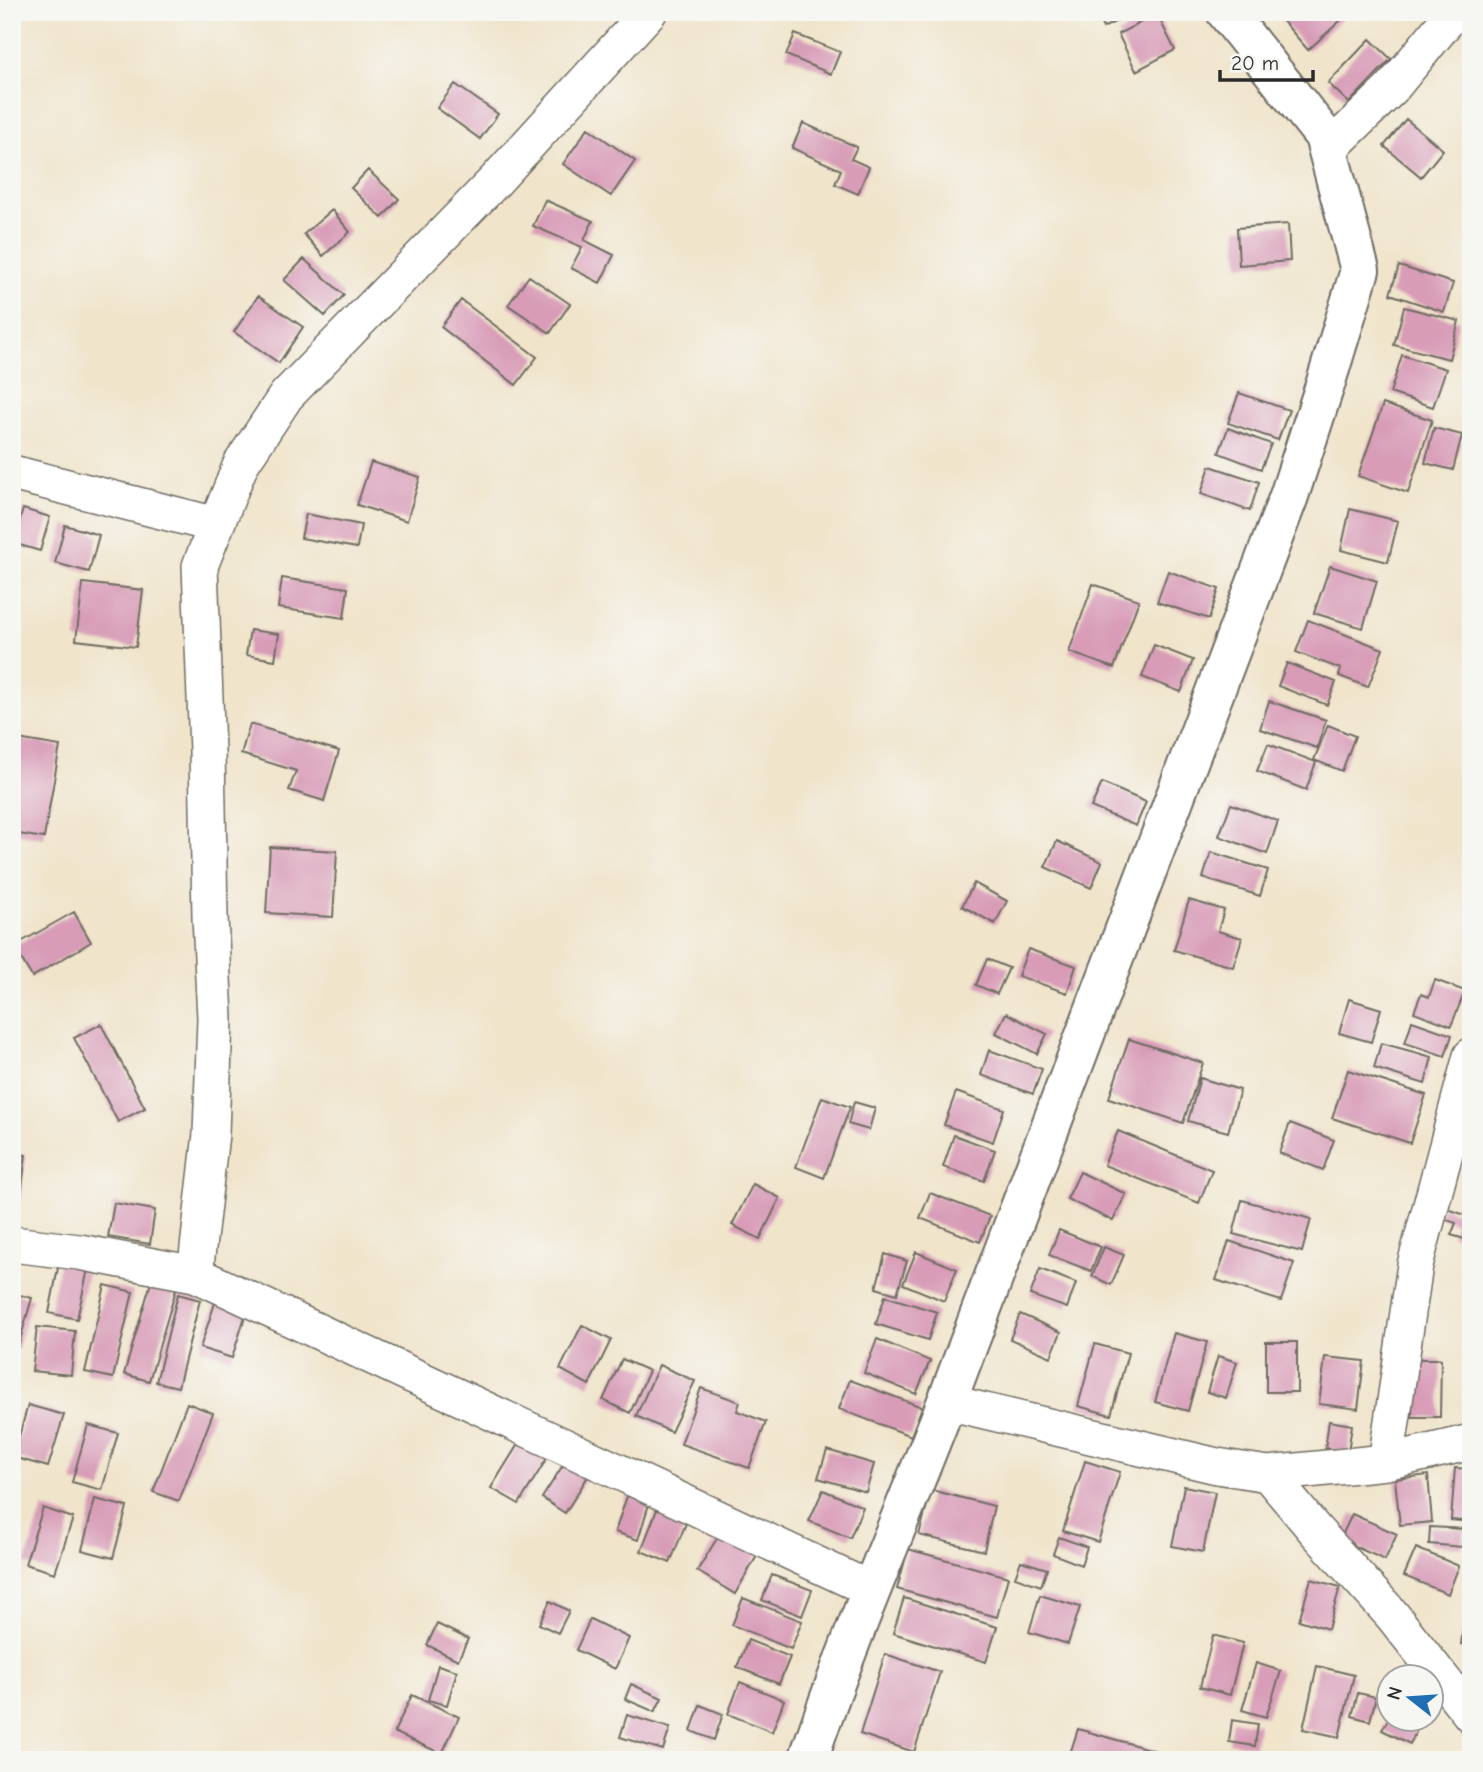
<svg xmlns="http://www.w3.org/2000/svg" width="1483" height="1772" font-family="'Comic Neue',sans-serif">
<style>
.building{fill:#d89cb7}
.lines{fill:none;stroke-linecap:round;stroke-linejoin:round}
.minor-casing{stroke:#706c63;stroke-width:38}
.tertiary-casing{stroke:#706c63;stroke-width:42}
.minor{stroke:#fff;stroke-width:35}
.tertiary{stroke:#fff;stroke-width:38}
</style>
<rect width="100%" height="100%" fill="#f6f6f2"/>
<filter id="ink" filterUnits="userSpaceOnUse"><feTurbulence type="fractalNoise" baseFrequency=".0143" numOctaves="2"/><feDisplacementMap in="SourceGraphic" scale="14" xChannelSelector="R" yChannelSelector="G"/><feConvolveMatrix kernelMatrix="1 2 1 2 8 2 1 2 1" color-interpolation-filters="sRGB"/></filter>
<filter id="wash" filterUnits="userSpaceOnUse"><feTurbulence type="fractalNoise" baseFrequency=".00686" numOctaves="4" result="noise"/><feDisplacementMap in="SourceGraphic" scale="28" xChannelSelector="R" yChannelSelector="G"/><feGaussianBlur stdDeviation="1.57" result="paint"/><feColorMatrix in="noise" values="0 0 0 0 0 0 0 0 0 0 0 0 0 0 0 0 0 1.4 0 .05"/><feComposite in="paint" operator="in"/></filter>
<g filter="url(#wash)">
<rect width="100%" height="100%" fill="#f0e4cb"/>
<g id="blocks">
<path class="building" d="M1095 12H1135L1103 28Z
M1275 12H1350L1308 50Z
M1157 14 1175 50 1136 71 1118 34Z
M795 34 840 52 831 74 786 55Z
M1370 39 1391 59 1349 103 1328 83Z
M455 84 498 114 480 139 437 108Z
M1406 119 1443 150 1421 177 1384 146Z
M803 123 857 147 851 159 869 167 858 194 835 184 841 170 792 148Z
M588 128 635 161 611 196 563 164Z
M368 170 399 199 382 218 351 188Z
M545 200 593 221 584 240 614 255 600 283 571 268 582 247 533 226Z
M332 210 350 232 323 256 304 234Z
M1288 224 1290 261 1239 265 1237 228Z
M304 259 344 295 325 316 284 280Z
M1399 266 1453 283 1444 312 1390 294Z
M529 276 570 304 550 333 508 305Z
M258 296 303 327 279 363 234 332Z
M461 300 537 357 516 385 441 327Z
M1404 307 1459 321 1449 359 1394 345Z
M1402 355 1446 369 1433 407 1390 393Z
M1239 393 1289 410 1278 440 1228 423Z
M1383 404 1432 420 1408 493 1358 476Z
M1228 428 1271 444 1261 469 1219 453Z
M1434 428 1462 435 1453 470 1425 463Z
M371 462 420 477 407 521 357 505Z
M1210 466 1259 482 1250 511 1201 494Z
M23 509 50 517 40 551 13 543Z
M1350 509 1398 521 1388 562 1341 550Z
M306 514 361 525 357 548 301 538Z
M65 525 99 535 89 572 55 563Z
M1330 566 1377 581 1363 628 1314 613Z
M1168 571 1219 589 1209 619 1157 602Z
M282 578 348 588 344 618 278 608Z
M83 583 143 590 136 647 76 640Z
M1093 584 1139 600 1114 668 1069 652Z
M1308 620 1383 649 1368 687 1339 676 1341 669 1296 652Z
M250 630 279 634 275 660 246 655Z
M1154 645 1193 660 1181 692 1142 677Z
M1287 663 1336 682 1327 705 1278 686Z
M1269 701 1326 720 1317 748 1260 729Z
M1469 718H1471V736L1466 735Z
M250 724 339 751 324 801 289 790 296 771 241 754Z
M1328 725 1355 736 1342 771 1314 760Z
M12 738 60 746 44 838 12 833Z
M1268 744 1316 762 1306 790 1257 771Z
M1102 783 1146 802 1136 826 1091 807Z
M1231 804 1278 821 1267 854 1219 836Z
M1057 841 1102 862 1091 888 1045 867Z
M270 847 337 851 333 917 266 913Z
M1211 852 1268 870 1260 896 1203 878Z
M974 883 1007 901 995 924 962 906Z
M1189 900 1224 910 1218 931 1242 938 1233 967 1174 950Z
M74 912 91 942 32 977 14 946Z
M1028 949 1076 966 1067 993 1018 976Z
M987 959 1009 968 997 994 976 985Z
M1435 980 1465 991 1451 1026 1414 1012 1421 994 1429 997Z
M1349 999 1381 1009 1371 1042 1339 1033Z
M1006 1013 1047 1034 1037 1054 996 1033Z
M1412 1021 1452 1035 1445 1056 1405 1043Z
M101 1024 145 1108 118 1122 74 1038Z
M1129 1039 1203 1063 1183 1123 1109 1098Z
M1381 1043 1432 1057 1425 1084 1374 1068Z
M989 1050 1042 1069 1033 1094 981 1075Z
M1348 1070 1426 1095 1410 1143 1332 1118Z
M1200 1078 1240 1090 1228 1132 1188 1121Z
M956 1092 1004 1109 993 1142 944 1125Z
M822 1097 850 1107 824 1178 796 1167Z
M854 1102 875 1108 869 1130 848 1124Z
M1290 1123 1334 1140 1323 1170 1279 1153Z
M1118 1131 1212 1170 1199 1203 1104 1165Z
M954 1135 995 1150 984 1181 943 1167Z
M12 1153 26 1155 20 1202 12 1201Z
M1080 1172 1126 1194 1113 1221 1067 1199Z
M753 1184 780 1198 760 1239 732 1225Z
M930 1193 990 1216 980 1242 920 1218Z
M1242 1200 1311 1219 1302 1252 1233 1234Z
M114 1203 155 1210 150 1244 108 1237Z
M1442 1207 1471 1217V1241L1451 1235 1456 1223 1438 1217Z
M1059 1230 1101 1247 1091 1271 1049 1255Z
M1229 1241 1294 1263 1281 1301 1216 1280Z
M1104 1247 1124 1255 1111 1285 1092 1276Z
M916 1252 957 1269 944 1301 903 1284Z
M885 1254 907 1261 897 1294 876 1288Z
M59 1263 88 1269 77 1319 49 1313Z
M1040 1269 1076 1283 1067 1308 1030 1295Z
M152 1279 177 1286 149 1381 124 1374Z
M105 1285 133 1292 113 1378 85 1372Z
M12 1293 32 1298 18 1347 12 1346Z
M178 1294 200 1300 178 1387 156 1382Z
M885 1296 937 1312 928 1340 876 1324Z
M216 1300 247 1310 232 1358 200 1348Z
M1020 1314 1061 1332 1051 1357 1010 1339Z
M1469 1319H1471V1342L1465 1341Z
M582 1325 611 1340 589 1385 560 1369Z
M37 1327 75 1331 71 1375 32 1371Z
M1174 1333 1207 1342 1188 1411 1155 1402Z
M877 1339 930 1361 916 1394 864 1373Z
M1266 1342H1297V1392H1266Z
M1095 1344 1128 1353 1111 1415 1078 1406Z
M1218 1356 1237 1362 1226 1398 1207 1392Z
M1325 1357 1364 1361 1358 1409 1319 1404Z
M622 1359 649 1371 630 1413 603 1400Z
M1413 1359H1441L1440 1417H1412Z
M659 1365 695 1381 671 1432 636 1416Z
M850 1380 922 1407 911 1436 839 1409Z
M701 1388 740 1402 737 1411 766 1422 749 1468 681 1444Z
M187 1403 213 1413 179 1501 153 1492Z
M28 1405 64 1415 48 1467 13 1457Z
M1329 1421 1352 1425 1348 1452 1325 1448Z
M88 1425 118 1433 102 1490 72 1482Z
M528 1428 555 1445 519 1504 491 1488Z
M827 1450 874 1464 866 1492 818 1478Z
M572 1451 595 1465 565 1513 542 1498Z
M1085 1461 1120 1472 1098 1542 1063 1531Z
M1455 1468 1471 1469V1522L1451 1520Z
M1428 1475 1432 1522 1400 1525 1395 1479Z
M1184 1486 1215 1492 1203 1552 1172 1546Z
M823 1490 863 1507 850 1538 809 1521Z
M931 1490 994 1506 984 1551 919 1535Z
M627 1496 649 1504 638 1540 615 1532Z
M95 1499 127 1507 113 1558 82 1550Z
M658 1507 688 1518 670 1563 641 1551Z
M43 1508 73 1518 55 1573 25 1564Z
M1352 1514 1397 1534 1385 1560 1340 1540Z
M1430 1527 1464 1529 1462 1547 1429 1544Z
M721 1532 758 1554 735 1594 697 1571Z
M1059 1537 1087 1547 1081 1565 1053 1554Z
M1416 1548 1459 1566 1448 1594 1404 1576Z
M908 1549 1008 1577 997 1617 897 1589Z
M1021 1561 1047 1569 1041 1586 1015 1577Z
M772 1575 812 1590 802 1616 762 1600Z
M1311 1579 1340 1587 1328 1629 1299 1620Z
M1468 1591H1471V1645L1461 1644Z
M1040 1595 1080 1607 1068 1644 1029 1632Z
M743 1598 802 1621 791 1649 732 1625Z
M904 1598 997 1627 986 1662 893 1633Z
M550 1601 569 1611 558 1633 539 1624Z
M590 1619 629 1638 615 1669 576 1650Z
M437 1624 468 1639 458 1660 427 1645Z
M1213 1635 1243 1643 1230 1695 1200 1687Z
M748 1640 790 1657 779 1684 737 1667Z
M885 1654 940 1672 914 1752 860 1734Z
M1256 1663 1281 1671 1266 1717 1242 1710Z
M438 1665 457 1671 447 1705 428 1700Z
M1317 1666 1354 1675 1339 1737 1303 1729Z
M740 1682 784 1700 772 1732 728 1714Z
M631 1684 662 1698 655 1712 625 1699Z
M1358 1693 1376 1697 1370 1721 1352 1716Z
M412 1695 459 1717 442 1754 394 1732Z
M700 1705 723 1714 714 1740 691 1731Z
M627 1715 670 1728 663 1750 620 1737Z
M1388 1719V1720H1422L1410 1744 1382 1730Z
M1232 1720 1258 1724 1255 1746 1229 1742Z
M1078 1729 1156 1751 1153 1760H1068Z"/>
</g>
</g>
<g filter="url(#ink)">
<use href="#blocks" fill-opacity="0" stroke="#706c63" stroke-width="2"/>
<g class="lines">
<defs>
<path id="minor" d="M1328 150 1392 88 1454 12
M12 473 216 525
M12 1244 79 1252 195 1274 872 1590
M195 1274 211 1134 215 1018 210 917 207 751 200 566 241 464 286 396 495 181 649 12
M947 1402 1217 1466 1268 1474 1386 1462 1471 1442
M1386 1462 1415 1265 1471 1056
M1268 1474 1315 1530 1392 1615 1471 1715"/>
<path id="tertiary" d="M808 1760C851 1631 907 1507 955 1380 1066 1085 1177 791 1289 496L1326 382 1360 270 1324 136 1226 12"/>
</defs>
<use href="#minor" class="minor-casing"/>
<use href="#tertiary" class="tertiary-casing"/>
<use href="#minor" class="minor"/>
<use href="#tertiary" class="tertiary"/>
</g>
</g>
<rect width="1483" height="1772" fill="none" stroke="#f6f6f2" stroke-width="42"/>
<g transform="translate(1410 1698) rotate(287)"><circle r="33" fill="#f6f6f2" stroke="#a5a5a2" stroke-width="2"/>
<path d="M0-5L12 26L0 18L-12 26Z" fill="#1f6fb2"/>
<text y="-10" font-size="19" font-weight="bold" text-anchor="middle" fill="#2b2b2b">N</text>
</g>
<path d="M1220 70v10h93v-10" fill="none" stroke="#2b2b2b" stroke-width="3.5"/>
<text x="1231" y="70" font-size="21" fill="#2b2b2b" stroke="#f6f6f2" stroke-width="5" paint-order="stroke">20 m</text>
</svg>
